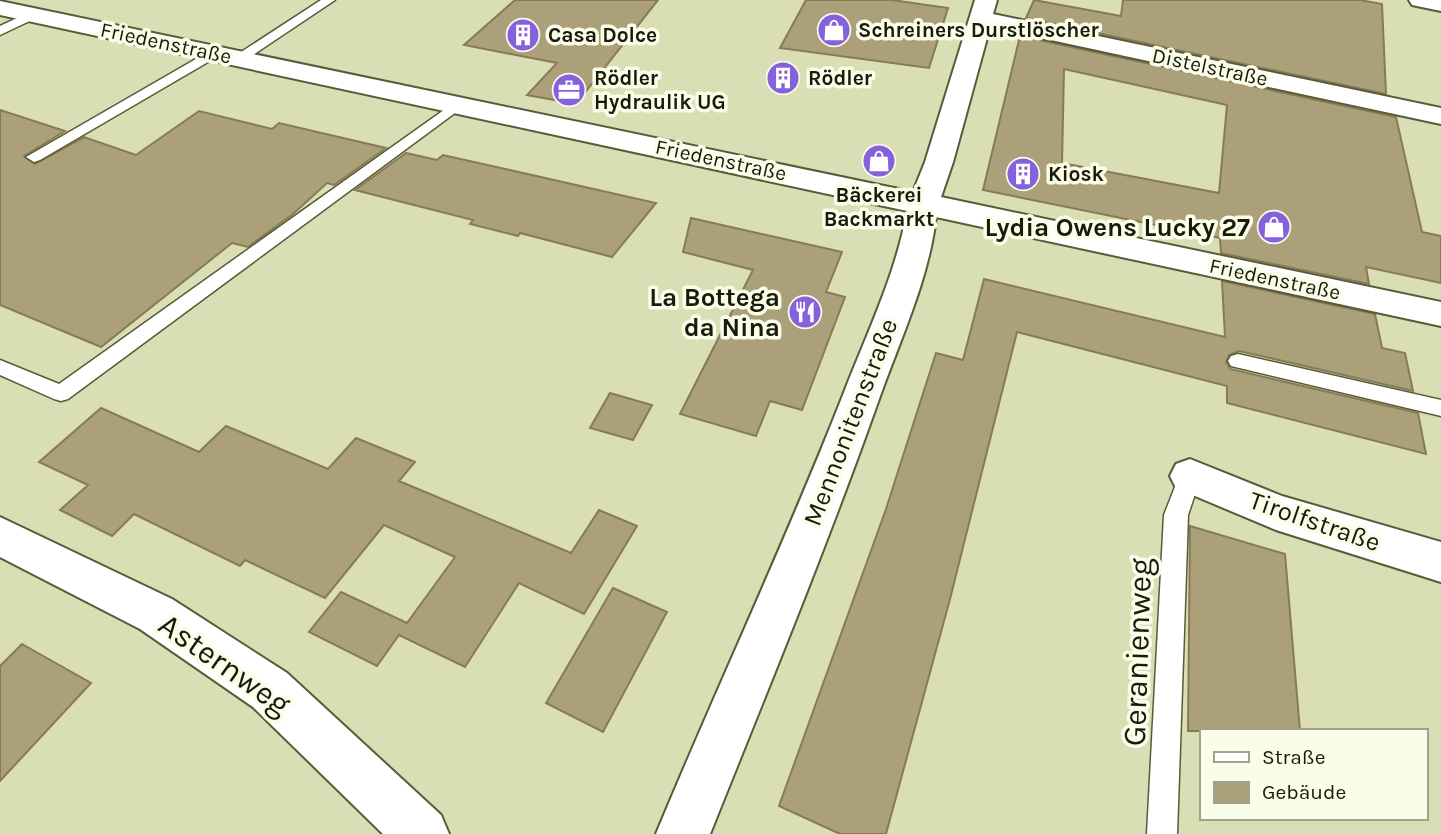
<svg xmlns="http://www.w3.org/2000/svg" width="1441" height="834" font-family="Karla,sans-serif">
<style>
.building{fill:#aba079;stroke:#877b56;stroke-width:2;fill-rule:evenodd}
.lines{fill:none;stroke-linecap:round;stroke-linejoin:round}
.lane-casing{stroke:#585b37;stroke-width:3}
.street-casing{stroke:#585b37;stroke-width:4}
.lane{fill:#fff;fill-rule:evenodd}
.street{fill:#fff;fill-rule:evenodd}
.labels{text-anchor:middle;stroke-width:7;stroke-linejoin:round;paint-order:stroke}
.far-poi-label{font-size:21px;font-weight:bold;fill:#191a0b;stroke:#fafde8;text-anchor:start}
.far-street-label{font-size:21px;fill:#191a0b;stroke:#fafde8}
.poi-label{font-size:26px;font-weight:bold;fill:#191a0b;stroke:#fafde8;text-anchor:end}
.street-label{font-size:26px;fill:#191a0b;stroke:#fafde8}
.near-street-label{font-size:32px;fill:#191a0b;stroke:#fafde8}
</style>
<rect width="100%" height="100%" fill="#d9deb4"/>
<path class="building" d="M515 0H658L576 104 527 95 557 63 464 45Z
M806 0H892L948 8 929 68 780 48Z
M1034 0 1121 16 1123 0H1360L1382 4 1386 94 1026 18Z
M1020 36 1396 117 1422 232 1441 236V283L1366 267 1369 284 1221 253 1220 238 983 190ZM1064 69 1227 105 1219 193 1062 163Z
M0 110 65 131 24 156 35 164 84 137 136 155 199 111 272 129 279 123 386 148 334 185 327 183 293 214 248 247 232 243 101 347 0 305Z
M406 153 437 160 443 155 656 203 612 257 520 233 518 236 470 224 473 220 355 190Z
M691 218 842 252 826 292 845 297 802 410 770 401 756 436 680 414 753 270 683 252Z
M984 279 1225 337 1222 281 1375 314 1382 348 1405 353 1413 391 1239 351 1229 355 1226 362 1230 369 1418 413 1426 454 1227 403V386L1017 332 950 599 886 834H840L779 806 886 509 936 353 963 360Z
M610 393 652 405 633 440 590 428Z
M101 408 199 452 226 426 328 469 356 438 415 462 399 481 571 553 599 510 637 526 584 614 519 583 465 667 399 635 377 666 309 632 341 592 407 623 455 557 384 525 325 598 245 560 240 566 134 514 112 536 60 510 88 485 39 462Z
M1190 526 1285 554 1300 731H1188Z
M613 588 667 612 603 732 546 703Z
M22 644 91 683 0 781V666Z"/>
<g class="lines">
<defs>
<path id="lane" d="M321 0H335L244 61H234L232 58Z
M32 11 38 15 36 18 0 35V26Z
M215 48 220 49V55L40 160 34 162 26 157Z
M458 100 463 101 465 104 463 107 68 399 61 401 54 399 0 375V360L59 384Z
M1238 354 1441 400V416L1231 366 1228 361 1231 356Z
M1190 467 1198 469 1201 476 1188 515 1177 834H1147L1164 515 1182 469Z"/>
<path id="street" d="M975 0H997L993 14 1441 108V124L990 27 953 162 941 197 1441 302V326L936 217C929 279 900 340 879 399 827 546 768 689 710 834H656C717 687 785 543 843 395 866 335 896 275 907 211L0 15V1L913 192 925 162Z
M1409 0H1441V11L1412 5Z
M1190 459 1282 496 1441 542V582L1276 530 1176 488 1170 476 1176 464Z
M0 517 172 599 287 673 441 815 449 834H383L253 707 140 629 0 557Z"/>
</defs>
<use href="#lane" class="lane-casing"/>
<use href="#street" class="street-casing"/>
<use href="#lane" class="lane"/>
<use href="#street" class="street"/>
</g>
<defs>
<symbol id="shop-disc" viewBox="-11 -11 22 22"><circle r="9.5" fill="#8562dc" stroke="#fafde8"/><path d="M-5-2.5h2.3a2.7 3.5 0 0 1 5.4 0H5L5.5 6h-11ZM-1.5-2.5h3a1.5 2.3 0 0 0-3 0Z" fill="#fff"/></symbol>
<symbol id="building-disc" viewBox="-11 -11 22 22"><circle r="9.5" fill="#8562dc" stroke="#fafde8"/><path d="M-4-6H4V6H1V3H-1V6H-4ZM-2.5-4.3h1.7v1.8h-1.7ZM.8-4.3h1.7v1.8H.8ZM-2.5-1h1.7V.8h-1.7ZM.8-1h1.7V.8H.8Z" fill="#fff"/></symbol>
<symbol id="office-disc" viewBox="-11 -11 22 22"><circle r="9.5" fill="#8562dc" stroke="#fafde8"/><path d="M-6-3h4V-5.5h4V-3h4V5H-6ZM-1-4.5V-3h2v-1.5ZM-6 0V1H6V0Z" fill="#fff"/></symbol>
<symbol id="restaurant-disc" viewBox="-11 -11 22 22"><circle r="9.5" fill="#8562dc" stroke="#fafde8"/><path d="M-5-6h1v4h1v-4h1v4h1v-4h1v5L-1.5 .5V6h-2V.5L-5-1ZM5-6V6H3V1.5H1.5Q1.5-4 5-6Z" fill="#fff"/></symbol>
</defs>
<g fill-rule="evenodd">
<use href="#shop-disc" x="815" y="11" width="38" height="38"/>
<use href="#building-disc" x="504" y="16" width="38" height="38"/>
<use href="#building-disc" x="764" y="59" width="38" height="38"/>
<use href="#office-disc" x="550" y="71" width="38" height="38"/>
<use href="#shop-disc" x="860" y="142" width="38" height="38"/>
<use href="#building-disc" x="1004" y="155" width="38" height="38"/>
<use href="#shop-disc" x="1255" y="208" width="38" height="38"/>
<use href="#restaurant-disc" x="786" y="293" width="38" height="38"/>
</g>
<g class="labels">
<g class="far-poi-label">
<text x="858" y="37">Schreiners Durstlöscher</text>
<text x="548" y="42">Casa Dolce</text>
<text x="594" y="85">Rödler<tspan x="594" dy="24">Hydraulik UG</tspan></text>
<text x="808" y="85">Rödler</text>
<text x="1048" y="181">Kiosk</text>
<text x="879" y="202" text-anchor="middle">Bäckerei<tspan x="879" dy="24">Backmarkt</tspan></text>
</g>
<g class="far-street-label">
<text transform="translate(166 43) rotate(12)" y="7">Friedenstraße</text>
<text transform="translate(1210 67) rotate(12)" y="7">Distelstraße</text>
<text transform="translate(721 160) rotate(12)" y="7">Friedenstraße</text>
<text transform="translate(1275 279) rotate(12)" y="7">Friedenstraße</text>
</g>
<g class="poi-label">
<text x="1250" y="236">Lydia Owens Lucky 27</text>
<text x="780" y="306">La Bottega<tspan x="780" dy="30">da Nina</tspan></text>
</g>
<g class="street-label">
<text transform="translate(850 422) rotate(-69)" y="9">Mennonitenstraße</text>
<text transform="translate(1315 521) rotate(19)" y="9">Tirolfstraße</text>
</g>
<g class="near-street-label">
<text transform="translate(1137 652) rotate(-88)" y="11">Geranienweg</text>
<text transform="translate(225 664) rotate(35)" y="11">Asternweg</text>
</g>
</g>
<rect x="1200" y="729" width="228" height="91" fill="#fafde8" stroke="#a0a290" stroke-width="2"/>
<rect x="1214" y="752" width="35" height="10" fill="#ffffff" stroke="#a0a290" stroke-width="2"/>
<text x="1262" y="764" font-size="21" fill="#191a0b">Straße</text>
<rect x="1214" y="782" width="35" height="21" fill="#aba079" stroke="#a0a290" stroke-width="2"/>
<text x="1262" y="799" font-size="21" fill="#191a0b">Gebäude</text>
</svg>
